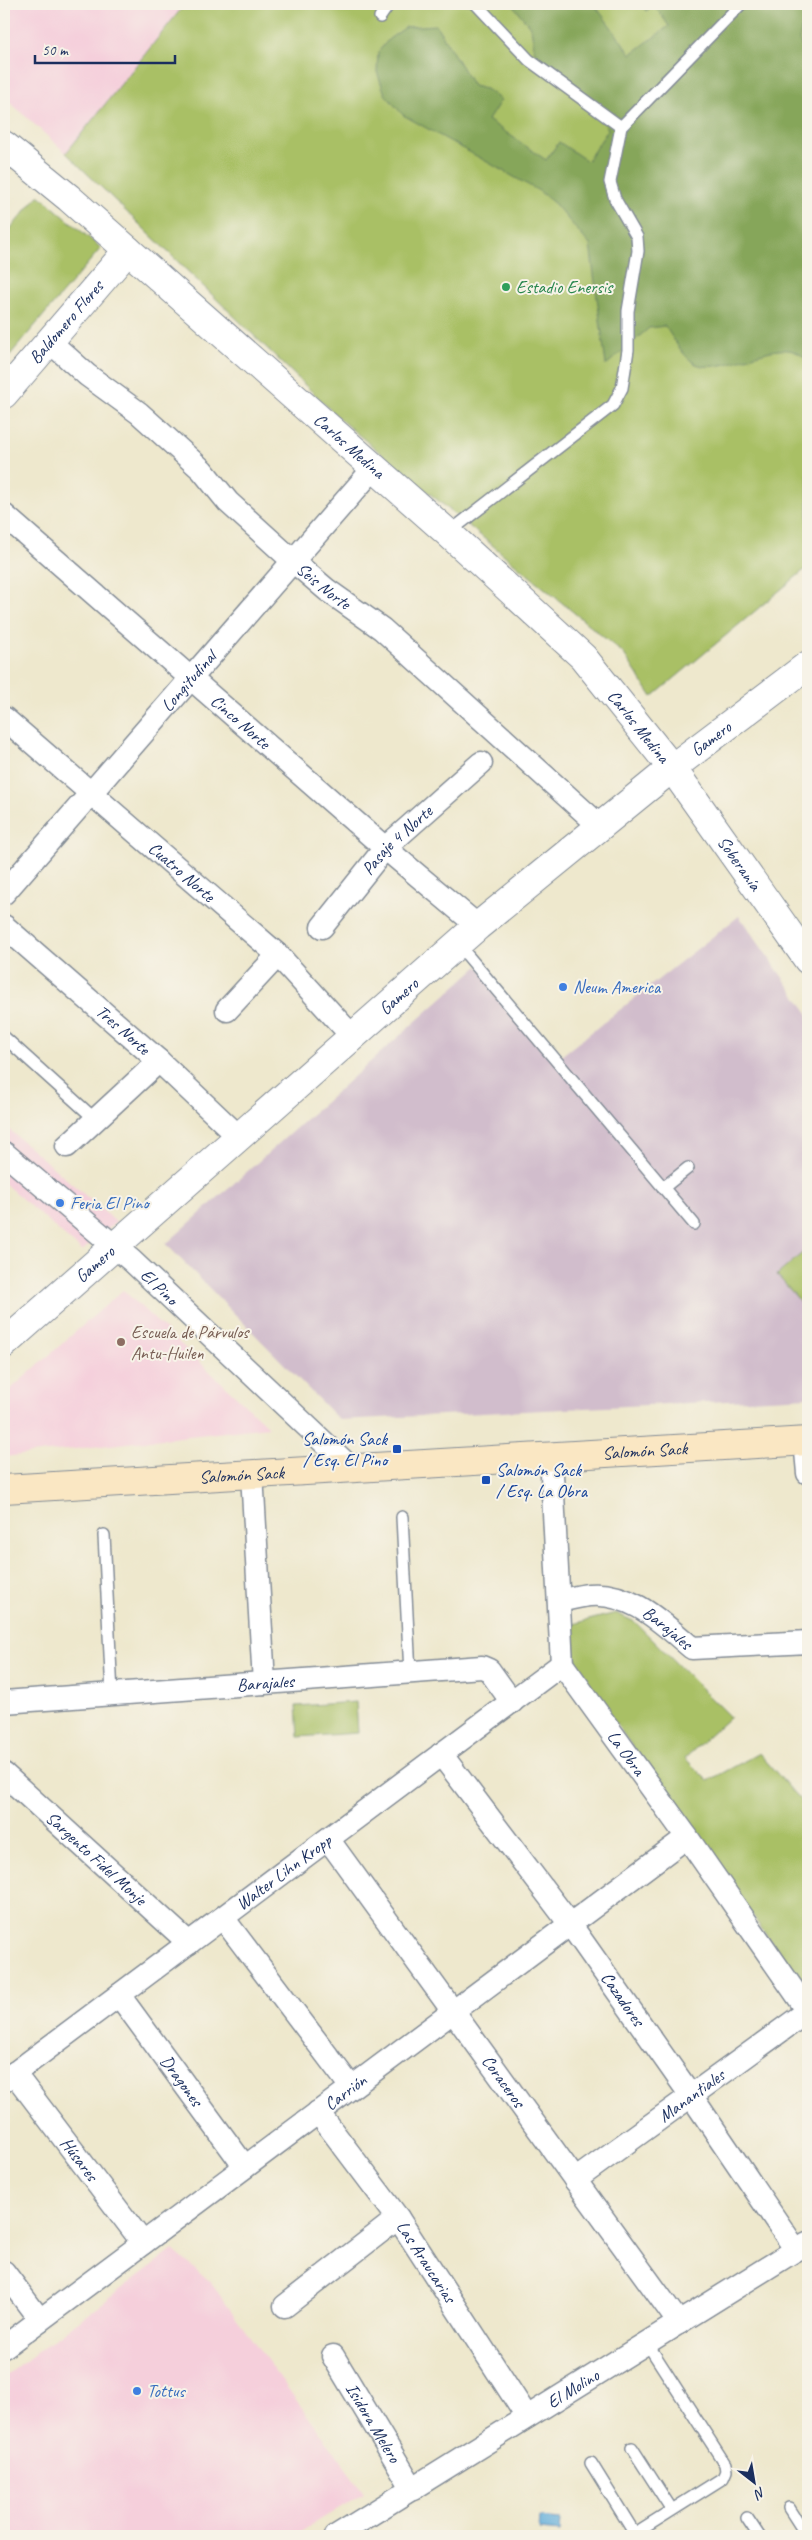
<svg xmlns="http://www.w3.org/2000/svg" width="812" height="2540" font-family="Caveat,sans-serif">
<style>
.built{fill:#f5cfdb}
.industrial{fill:#d1bdcc}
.green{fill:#a9c065;stroke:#627862}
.forest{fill:#86a65a;stroke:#506a5c}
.water{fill:#61adda;stroke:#3e6e9c}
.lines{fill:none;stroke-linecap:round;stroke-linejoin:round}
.service-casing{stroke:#848c96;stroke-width:14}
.minor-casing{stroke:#848c96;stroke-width:25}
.tertiary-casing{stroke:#848c96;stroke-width:30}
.secondary-casing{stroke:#848c96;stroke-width:30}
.service{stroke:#fff;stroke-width:11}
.minor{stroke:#fff;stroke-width:22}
.tertiary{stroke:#fff;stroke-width:28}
.secondary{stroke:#fae7c3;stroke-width:28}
.leisure-dot{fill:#2e9e5b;stroke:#f7f3e8;stroke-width:2}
.shop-dot{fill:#3f7fe0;stroke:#f7f3e8;stroke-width:2}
.education-dot{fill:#8d6e63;stroke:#f7f3e8;stroke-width:2}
.transit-dot{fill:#1a4fb4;stroke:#f7f3e8;stroke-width:2}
.labels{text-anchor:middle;stroke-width:4;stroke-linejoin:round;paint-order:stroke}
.leisure-label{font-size:18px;fill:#27864d;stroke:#f7f3e8;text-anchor:start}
.street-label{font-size:18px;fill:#1b2f5e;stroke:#f7f3e8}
.shop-label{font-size:18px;fill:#366cbe;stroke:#f7f3e8;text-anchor:start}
.education-label{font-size:18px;fill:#785e54;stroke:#f7f3e8;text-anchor:start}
.transit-label{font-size:18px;fill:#164399;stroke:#f7f3e8;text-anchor:end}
</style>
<rect width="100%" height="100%" fill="#f7f3e8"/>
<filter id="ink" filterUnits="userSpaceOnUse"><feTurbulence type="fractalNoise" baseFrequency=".02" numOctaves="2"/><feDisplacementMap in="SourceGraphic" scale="10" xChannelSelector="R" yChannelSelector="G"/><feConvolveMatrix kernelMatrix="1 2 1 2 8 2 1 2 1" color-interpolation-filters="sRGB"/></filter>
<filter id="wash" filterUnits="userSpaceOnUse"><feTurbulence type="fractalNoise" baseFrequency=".0096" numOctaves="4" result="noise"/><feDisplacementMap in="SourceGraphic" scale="20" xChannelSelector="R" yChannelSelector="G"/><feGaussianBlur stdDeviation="1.12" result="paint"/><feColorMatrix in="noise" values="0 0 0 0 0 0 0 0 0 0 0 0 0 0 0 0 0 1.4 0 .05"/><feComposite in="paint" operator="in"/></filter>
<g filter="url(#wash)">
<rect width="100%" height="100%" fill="#eee8cd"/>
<path class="built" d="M4 4H185L66 153 4 97Z
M4 1125 116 1222 82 1251 4 1183Z
M123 1290 269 1427 4 1457V1395Z
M173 2250 211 2283 364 2493 294 2536H4V2377Z"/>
<path class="industrial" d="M739 916 808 1013V1397L339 1420 166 1244 478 966 556 1060Z"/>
<path class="green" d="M185 4H808V567L652 697 624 654 343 422 66 153Z
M39 195 101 248 4 362V236Z
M808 1248V1307L807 1309 777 1275Z
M616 1613 635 1622 730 1717 685 1758 708 1781 759 1753 808 1809V1873L804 1904 808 1910V1994L582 1676 575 1657 573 1624Z
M356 1702 358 1733 298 1737 296 1706Z"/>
<path class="forest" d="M512 4H594L631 54 669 26 654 5 646 11 640 4H803L805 12 799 40 808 59V363C786 326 725 380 694 363 682 355 673 338 665 326L649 328 606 365 590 245 555 204 539 191 403 115 385 94 377 72 378 52 389 39 406 27 436 25 473 86 486 89 501 100 488 120 546 160 559 142 587 161 608 130 599 107 560 71 535 54 531 28Z"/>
<path class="water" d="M540 2518 561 2520 560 2532 539 2530Z"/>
</g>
<g filter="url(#ink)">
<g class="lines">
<defs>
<path id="service" d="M380 17 389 4
M621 127 741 4
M448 533 613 405 622 388 628 350V311L638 251 637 237 615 199 610 182 621 127 529 60 476 4
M457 943 694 1224
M4 1037 96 1120
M663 1188 688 1168
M402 1517 410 1673
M104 1535 112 1694
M632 2448 672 2510
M591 2463 635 2534
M789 2508 807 2536
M747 2518 759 2536
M631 2536 723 2478 726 2471 725 2464 647 2343"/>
<g id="minor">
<path id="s1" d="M49 341 87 375 139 413 202 470 228 502 293 561 327 590 382 629 601 827"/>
<path id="s2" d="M4 515 385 848 478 926"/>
<path id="s3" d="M4 718 278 955 351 1035"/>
<path id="s4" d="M4 893 374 468"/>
<path id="s5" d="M4 926 159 1061 238 1136"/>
<path id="s6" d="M322 927 385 848 481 763"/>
<path d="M227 1010 278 955"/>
<path d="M67 1146 159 1061"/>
<path id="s7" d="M4 1153 132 1261 351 1468"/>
<path d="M805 1441 808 1473"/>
<path id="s8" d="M551 1456 562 1664 687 1837 808 2011"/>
<path d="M252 1474 264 1683"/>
<path id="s9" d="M559 1601C569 1599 579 1596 589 1595 631 1591 662 1623 692 1648L808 1642"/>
<path id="s10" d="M4 1702 482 1667 489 1670 512 1702"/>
<path id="s11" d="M441 1754 570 1924 692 2097 796 2250"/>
<path id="s12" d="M4 1774 189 1943"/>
<path id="s13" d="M328 1839 679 2323"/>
<path d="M223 1918 351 2087"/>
<path id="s14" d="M119 1995 245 2167"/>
<path id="s15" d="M14 2073 143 2243"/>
<path id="s16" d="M4 2081 562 1664"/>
<path id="s17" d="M318 2112 398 2218 527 2417"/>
<path id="s18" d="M575 2180 808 2011"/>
<path d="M4 2272 40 2320"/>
<path d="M285 2306 398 2218"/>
<path id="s19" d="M4 2347 687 1837"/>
<path id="s20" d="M333 2356 413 2489"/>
<path id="s21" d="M336 2536 807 2243"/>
</g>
<g id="tertiary">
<path id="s22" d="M4 145 69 198 448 533 583 657 672 768 808 960"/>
<path id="s23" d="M4 394 128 250"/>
<path id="s24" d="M4 1344 478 926 672 768 808 665"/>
</g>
<g id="secondary">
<path id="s25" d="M4 1489 808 1441"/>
</g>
</defs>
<use href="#service" class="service-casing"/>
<use href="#minor" class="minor-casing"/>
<use href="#tertiary" class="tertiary-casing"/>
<use href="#secondary" class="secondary-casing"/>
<use href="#service" class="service"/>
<use href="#minor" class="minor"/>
<use href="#tertiary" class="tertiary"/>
<use href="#secondary" class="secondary"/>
</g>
</g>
<circle class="leisure-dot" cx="506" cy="287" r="5"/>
<g class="shop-dot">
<circle cx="563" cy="987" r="5"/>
<circle cx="60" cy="1203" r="5"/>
<circle cx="137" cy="2391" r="5"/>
</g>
<circle class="education-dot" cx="121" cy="1342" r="5"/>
<g class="transit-dot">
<rect x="392" y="1444" width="10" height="10" rx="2.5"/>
<rect x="481" y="1475" width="10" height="10" rx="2.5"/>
</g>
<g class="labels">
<g class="leisure-label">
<text x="516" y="293">Estadio Enersis</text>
</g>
<g class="street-label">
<text dy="6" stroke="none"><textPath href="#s23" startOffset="95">Baldomero Flores</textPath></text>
<text dy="6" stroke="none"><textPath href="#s22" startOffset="458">Carlos Medina</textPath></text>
<text dy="6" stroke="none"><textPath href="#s1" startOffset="369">Seis Norte</textPath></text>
<text dy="6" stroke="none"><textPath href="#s4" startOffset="281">Longitudinal</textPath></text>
<text dy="6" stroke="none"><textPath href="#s2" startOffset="314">Cinco Norte</textPath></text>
<text dy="6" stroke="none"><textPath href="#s22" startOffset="862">Carlos Medina</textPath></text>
<text dy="6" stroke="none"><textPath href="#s24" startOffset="931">Gamero</textPath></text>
<text dy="6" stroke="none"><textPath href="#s6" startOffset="115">Pasaje 4 Norte</textPath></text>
<text dy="6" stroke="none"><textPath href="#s22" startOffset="1032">Soberanía</textPath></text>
<text dy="6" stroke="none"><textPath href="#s3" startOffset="235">Cuatro Norte</textPath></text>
<text dy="6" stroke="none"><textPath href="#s24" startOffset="526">Gamero</textPath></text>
<text dy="6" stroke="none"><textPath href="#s5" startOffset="158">Tres Norte</textPath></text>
<text dy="6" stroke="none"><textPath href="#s24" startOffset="121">Gamero</textPath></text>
<text dy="6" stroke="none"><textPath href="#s7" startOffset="205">El Pino</textPath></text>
<text dy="6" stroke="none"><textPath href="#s25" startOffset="642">Salomón Sack</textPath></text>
<text dy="6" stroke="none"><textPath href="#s25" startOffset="238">Salomón Sack</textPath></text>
<text dy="6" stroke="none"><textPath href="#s9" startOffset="118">Barajales</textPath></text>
<text dy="6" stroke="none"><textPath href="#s10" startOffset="262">Barajales</textPath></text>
<text dy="6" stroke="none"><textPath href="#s8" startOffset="318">La Obra</textPath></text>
<text dy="6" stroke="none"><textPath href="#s12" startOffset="125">Sargento Fidel Monje</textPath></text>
<text dy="6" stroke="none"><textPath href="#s16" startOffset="349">Walter Lihn Kropp</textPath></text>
<text dy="6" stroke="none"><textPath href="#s11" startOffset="305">Cazadores</textPath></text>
<text dy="6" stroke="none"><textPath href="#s14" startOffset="106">Dragones</textPath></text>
<text dy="6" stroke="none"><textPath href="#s13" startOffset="299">Coraceros</textPath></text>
<text dy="6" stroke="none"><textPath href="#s19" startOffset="426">Carrión</textPath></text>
<text dy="6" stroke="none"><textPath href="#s18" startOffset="144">Manantiales</textPath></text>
<text dy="6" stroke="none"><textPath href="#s15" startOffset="108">Húsares</textPath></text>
<text dy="6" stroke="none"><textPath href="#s17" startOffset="185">Las Araucarias</textPath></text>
<text dy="6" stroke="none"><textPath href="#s21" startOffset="279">El Molino</textPath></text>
<text dy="6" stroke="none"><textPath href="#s20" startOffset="78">Isidora Melero</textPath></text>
</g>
<g class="shop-label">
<text x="573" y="993">Neum America</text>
<text x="70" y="1209">Feria El Pino</text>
<text x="147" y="2397">Tottus</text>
</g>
<g class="education-label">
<text x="131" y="1338">Escuela de Párvulos<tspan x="131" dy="21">Antu-Huilen</tspan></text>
</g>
<g class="transit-label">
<text x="387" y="1445">Salomón Sack<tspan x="387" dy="21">/ Esq. El Pino</tspan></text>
<text x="496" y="1476" text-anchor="start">Salomón Sack<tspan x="496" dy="21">/ Esq. La Obra</tspan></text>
</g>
</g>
<rect width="812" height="2540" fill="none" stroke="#f7f3e8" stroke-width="20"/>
<g transform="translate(754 2482) rotate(149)" stroke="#f7f3e8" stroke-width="4" paint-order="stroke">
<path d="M0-4L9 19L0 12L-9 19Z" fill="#1b2f5e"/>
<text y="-8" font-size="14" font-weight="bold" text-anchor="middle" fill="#1b2f5e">N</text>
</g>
<path d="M35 55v8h140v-8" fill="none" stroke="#1b2f5e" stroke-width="2.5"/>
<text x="42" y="55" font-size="15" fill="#1b2f5e" stroke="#f7f3e8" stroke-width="4" paint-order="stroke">50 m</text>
</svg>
